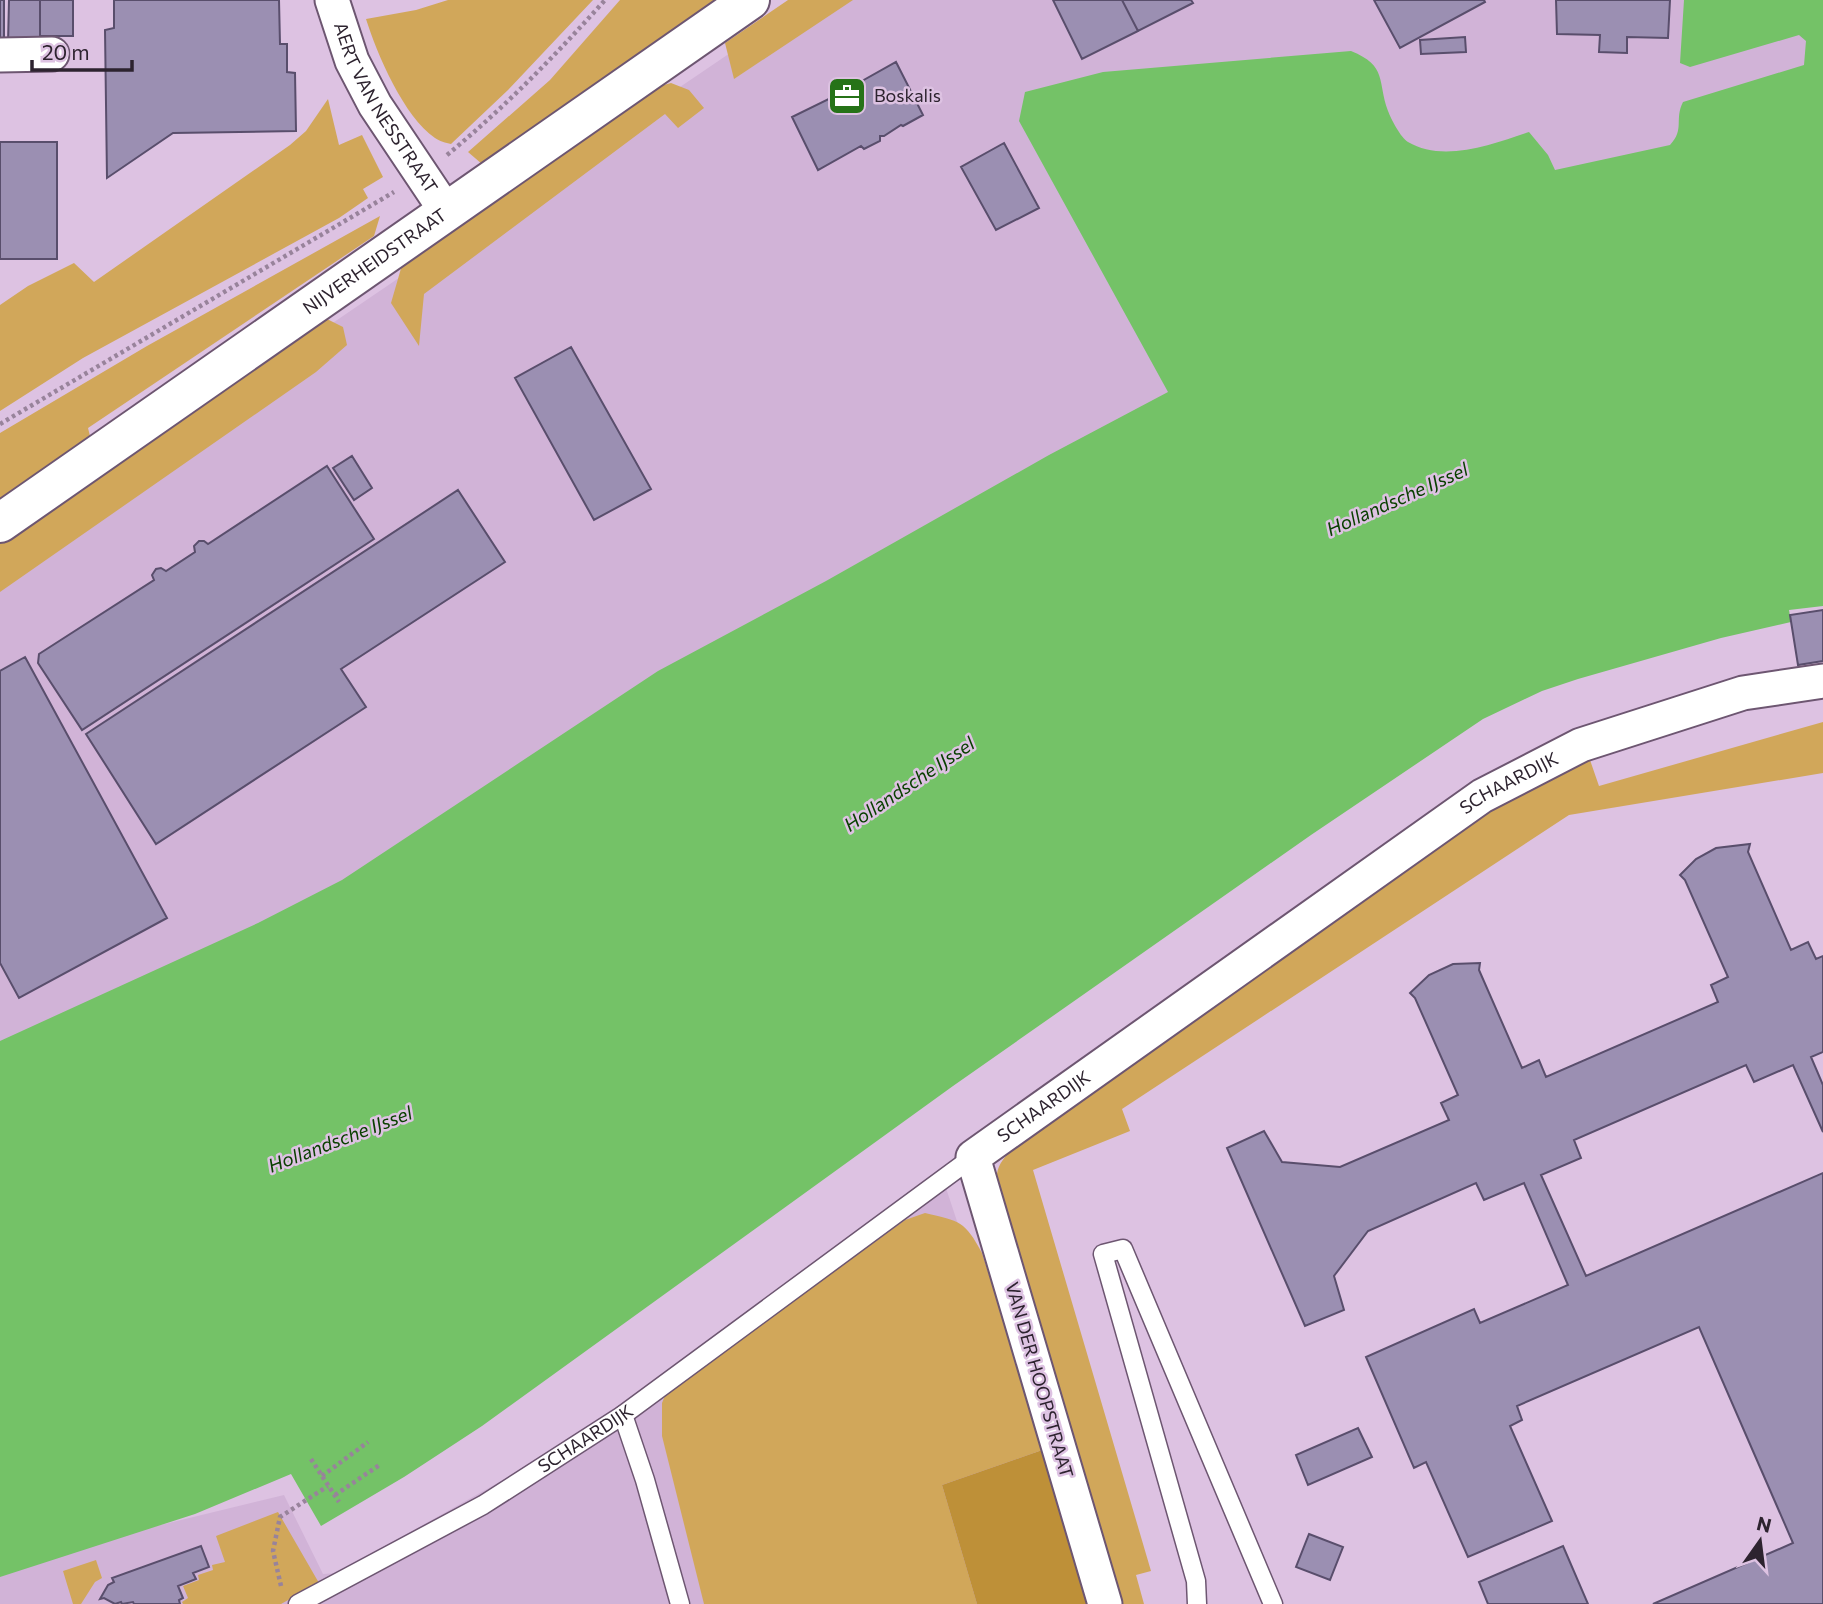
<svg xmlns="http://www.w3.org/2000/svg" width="1823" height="1604" font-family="Commissioner,sans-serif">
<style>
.built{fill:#d1b3d7}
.green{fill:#d1a75a}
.forest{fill:#be9038}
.water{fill:#74c267}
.building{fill:#9b8fb2;stroke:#594e6c;stroke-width:2}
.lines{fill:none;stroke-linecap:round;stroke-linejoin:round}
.lane-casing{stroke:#6d5671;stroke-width:21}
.street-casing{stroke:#6d5671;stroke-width:37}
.secondary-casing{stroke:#6d5671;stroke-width:42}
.path{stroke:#98839b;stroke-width:4.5;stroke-dasharray:3.5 3.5;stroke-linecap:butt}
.lane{stroke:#fff;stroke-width:18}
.street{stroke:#fff;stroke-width:33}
.secondary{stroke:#fff;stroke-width:38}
.labels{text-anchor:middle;stroke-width:5;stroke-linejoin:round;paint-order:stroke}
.poi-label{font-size:18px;fill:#2d232f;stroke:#ddc2e2;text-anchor:start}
.street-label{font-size:18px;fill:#2d232f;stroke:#ddc2e2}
.water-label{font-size:19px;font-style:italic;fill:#094000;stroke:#ddc2e2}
</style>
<rect width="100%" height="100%" fill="#ddc2e2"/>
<path class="built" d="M808 0H1823V65L0 1070V549Z
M943 1179 1084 1604H0V1564L284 1495 323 1574 337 1573 619 1415Z"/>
<path class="green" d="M448 0H593L508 90 451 144C446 143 439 141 435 138 404 117 377 54 366 19L416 10Z
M620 0H725L482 164 468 152 550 80Z
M788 0H853L734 79 725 43Z
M671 83 689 90 704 108 678 128 665 114 424 294 419 346 391 303 402 265 646 90Z
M328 99 339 145 362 135 383 177 363 189 368 198 339 218 83 358 0 411V305L28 286 74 263 94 282 290 145 306 131Z
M380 216 374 236 88 428 92 444 0 506V433L147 346Z
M323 317 343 327 347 345 316 372 0 592V538Z
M1823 722V773L1569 815 1122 1109 1130 1131 1033 1170 1151 1571 1136 1575 1144 1604H1122L998 1188C994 1170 1000 1162 1012 1149L1357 901 1483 816 1523 790 1590 760 1599 786Z
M925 1213C960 1221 965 1221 982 1253L1045 1449 942 1485 977 1604H704L662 1436V1403L666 1393 905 1220Z
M278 1512 319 1583 281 1604H183L182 1602 188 1598 183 1586 199 1580 198 1575 213 1570 212 1565 225 1562 216 1536Z
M96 1560 102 1578 95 1582 81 1604H73L63 1571Z"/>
<path class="forest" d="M1045 1449 1091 1604H977L942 1485Z"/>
<path class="water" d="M1684 0H1823V606L1789 610 1791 622 1721 638 1578 679 1542 691 1483 719 1311 835 953 1086 482 1426 404 1477 321 1526 291 1474 195 1514 0 1577V1041L258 923 342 880 658 671 826 581 1049 455 1168 392 1019 121 1025 92 1103 72 1351 51C1388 66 1377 81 1388 111 1391 119 1401 138 1408 142 1443 163 1494 144 1529 132L1548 155 1555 170 1670 145C1685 129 1674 120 1683 102L1804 65 1806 41 1799 35 1690 67 1680 63Z"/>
<path class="building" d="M0 0H4V44H0Z
M9 0H40V44H8Z
M40 0H73V36H40Z
M114 0H279L280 44H287V72L295 73 296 131 173 133 107 178 105 30 114 28Z
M1053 0H1122L1138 31 1082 59Z
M1122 0H1191L1193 3 1138 31Z
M1374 0H1484L1485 2 1400 48Z
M1556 0H1670L1668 38 1627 37V53L1599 52 1600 35 1557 34Z
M1465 37 1466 52 1421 54 1420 40Z
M896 62 923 115 903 126 901 125 884 136H880V141L864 149 861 146 818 170 792 117 835 96 834 92 851 83 853 86Z
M0 142H57V259H0Z
M1004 143 1039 208 996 230 961 167Z
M571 347 651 489 594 520 515 378Z
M352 456 372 488 354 500 333 468Z
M327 466 374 539 82 730 38 663 39 654 154 580 152 575 156 569 161 568 166 571 195 552 194 546 199 541H204L208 544Z
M458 490 505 562 341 669 366 707 156 844 86 734Z
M1823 610V661L1798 665 1790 615Z
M25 657 167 918 19 998 0 963V671Z
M1750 844 1748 852 1791 950 1808 942 1816 959 1823 956V1052L1811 1057 1823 1085V1132L1793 1065 1754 1082 1746 1065 1574 1140 1581 1158 1541 1175 1586 1276 1823 1173V1604H1653L1793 1543 1699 1327 1517 1406 1522 1420 1510 1426 1552 1521 1468 1557 1426 1462 1414 1468 1366 1357 1474 1309 1480 1323 1568 1285 1524 1183 1484 1200 1476 1183 1368 1231 1334 1276 1344 1310 1305 1326 1227 1148 1264 1131 1282 1162 1340 1167 1449 1120 1441 1103 1458 1095 1415 998 1410 993 1429 975 1453 964 1480 963 1479 970 1522 1068 1539 1060 1546 1077 1718 1002 1711 985 1728 977 1685 880 1680 875 1696 859 1716 848Z
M1358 1428 1372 1457 1308 1485 1296 1455Z
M1309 1534 1343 1547 1330 1580 1296 1567Z
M201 1546 209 1567 193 1573 196 1579 178 1586 183 1598 179 1600 180 1604H134L133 1602 122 1604 121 1602 115 1604 104 1598 100 1599 108 1585 114 1582 112 1578Z
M1563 1546 1588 1604H1488L1479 1582Z"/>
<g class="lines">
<defs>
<g id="lane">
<path d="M623 1415 645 1480 680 1604"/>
<path id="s1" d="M298 1604 483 1505 623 1415 973 1157"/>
<path d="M1197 1604 1196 1581 1103 1254 1123 1249 1273 1604"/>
</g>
<g id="street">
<path id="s2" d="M332 0 352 61 375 105 446 211"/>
<path d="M0 55 52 54"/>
<path id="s3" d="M1105 1604 973 1157 1482 796 1581 745 1743 693 1823 681"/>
</g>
<g id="secondary">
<path id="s4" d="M0 523 750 0"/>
</g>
</defs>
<use href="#lane" class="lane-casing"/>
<use href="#street" class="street-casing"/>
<use href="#secondary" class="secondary-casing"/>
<path class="path" d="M447 155C505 107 555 56 605 0
M0 424 394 192
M311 1459 339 1502
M322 1476 368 1442
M335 1495 381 1464
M281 1586 273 1551 280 1517 328 1486"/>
<use href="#lane" class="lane"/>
<use href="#street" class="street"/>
<use href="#secondary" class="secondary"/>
</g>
<defs>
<symbol id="office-square" viewBox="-11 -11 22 22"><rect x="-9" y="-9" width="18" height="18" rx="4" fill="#267318" stroke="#ddc2e2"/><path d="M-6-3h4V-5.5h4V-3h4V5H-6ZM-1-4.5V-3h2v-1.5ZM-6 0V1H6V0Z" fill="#fff"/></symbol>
</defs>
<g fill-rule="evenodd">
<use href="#office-square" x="825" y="74" width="44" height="44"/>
</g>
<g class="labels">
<g class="poi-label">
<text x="874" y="102">Boskalis</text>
</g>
<g class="street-label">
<text dy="6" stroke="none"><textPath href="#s2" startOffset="121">AERT VAN NESSTRAAT</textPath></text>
<text dy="6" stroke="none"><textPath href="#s4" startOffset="457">NIJVERHEIDSTRAAT</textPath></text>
<text dy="6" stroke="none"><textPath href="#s3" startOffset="1120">SCHAARDIJK</textPath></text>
<text dy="6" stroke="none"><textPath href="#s3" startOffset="553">SCHAARDIJK</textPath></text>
<text transform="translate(1039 1380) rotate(74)" y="6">VAN DER HOOPSTRAAT</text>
<text dy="6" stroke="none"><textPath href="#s1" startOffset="332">SCHAARDIJK</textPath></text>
</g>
<g class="water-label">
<text transform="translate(1397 499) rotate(-24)" y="7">Hollandsche IJssel</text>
<text transform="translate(909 784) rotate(-34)" y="7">Hollandsche IJssel</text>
<text transform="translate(340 1139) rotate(-21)" y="7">Hollandsche IJssel</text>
</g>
</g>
<g transform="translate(1760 1541) rotate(14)" stroke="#ddc2e2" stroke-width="5" paint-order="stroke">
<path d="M0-5L12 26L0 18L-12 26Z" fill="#2d232f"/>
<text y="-10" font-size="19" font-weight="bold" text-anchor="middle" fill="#2d232f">N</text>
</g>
<path d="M32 60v10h100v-10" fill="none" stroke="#2d232f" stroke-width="3.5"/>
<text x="42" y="60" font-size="21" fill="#2d232f" stroke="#ddc2e2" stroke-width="5" paint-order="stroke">20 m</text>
</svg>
